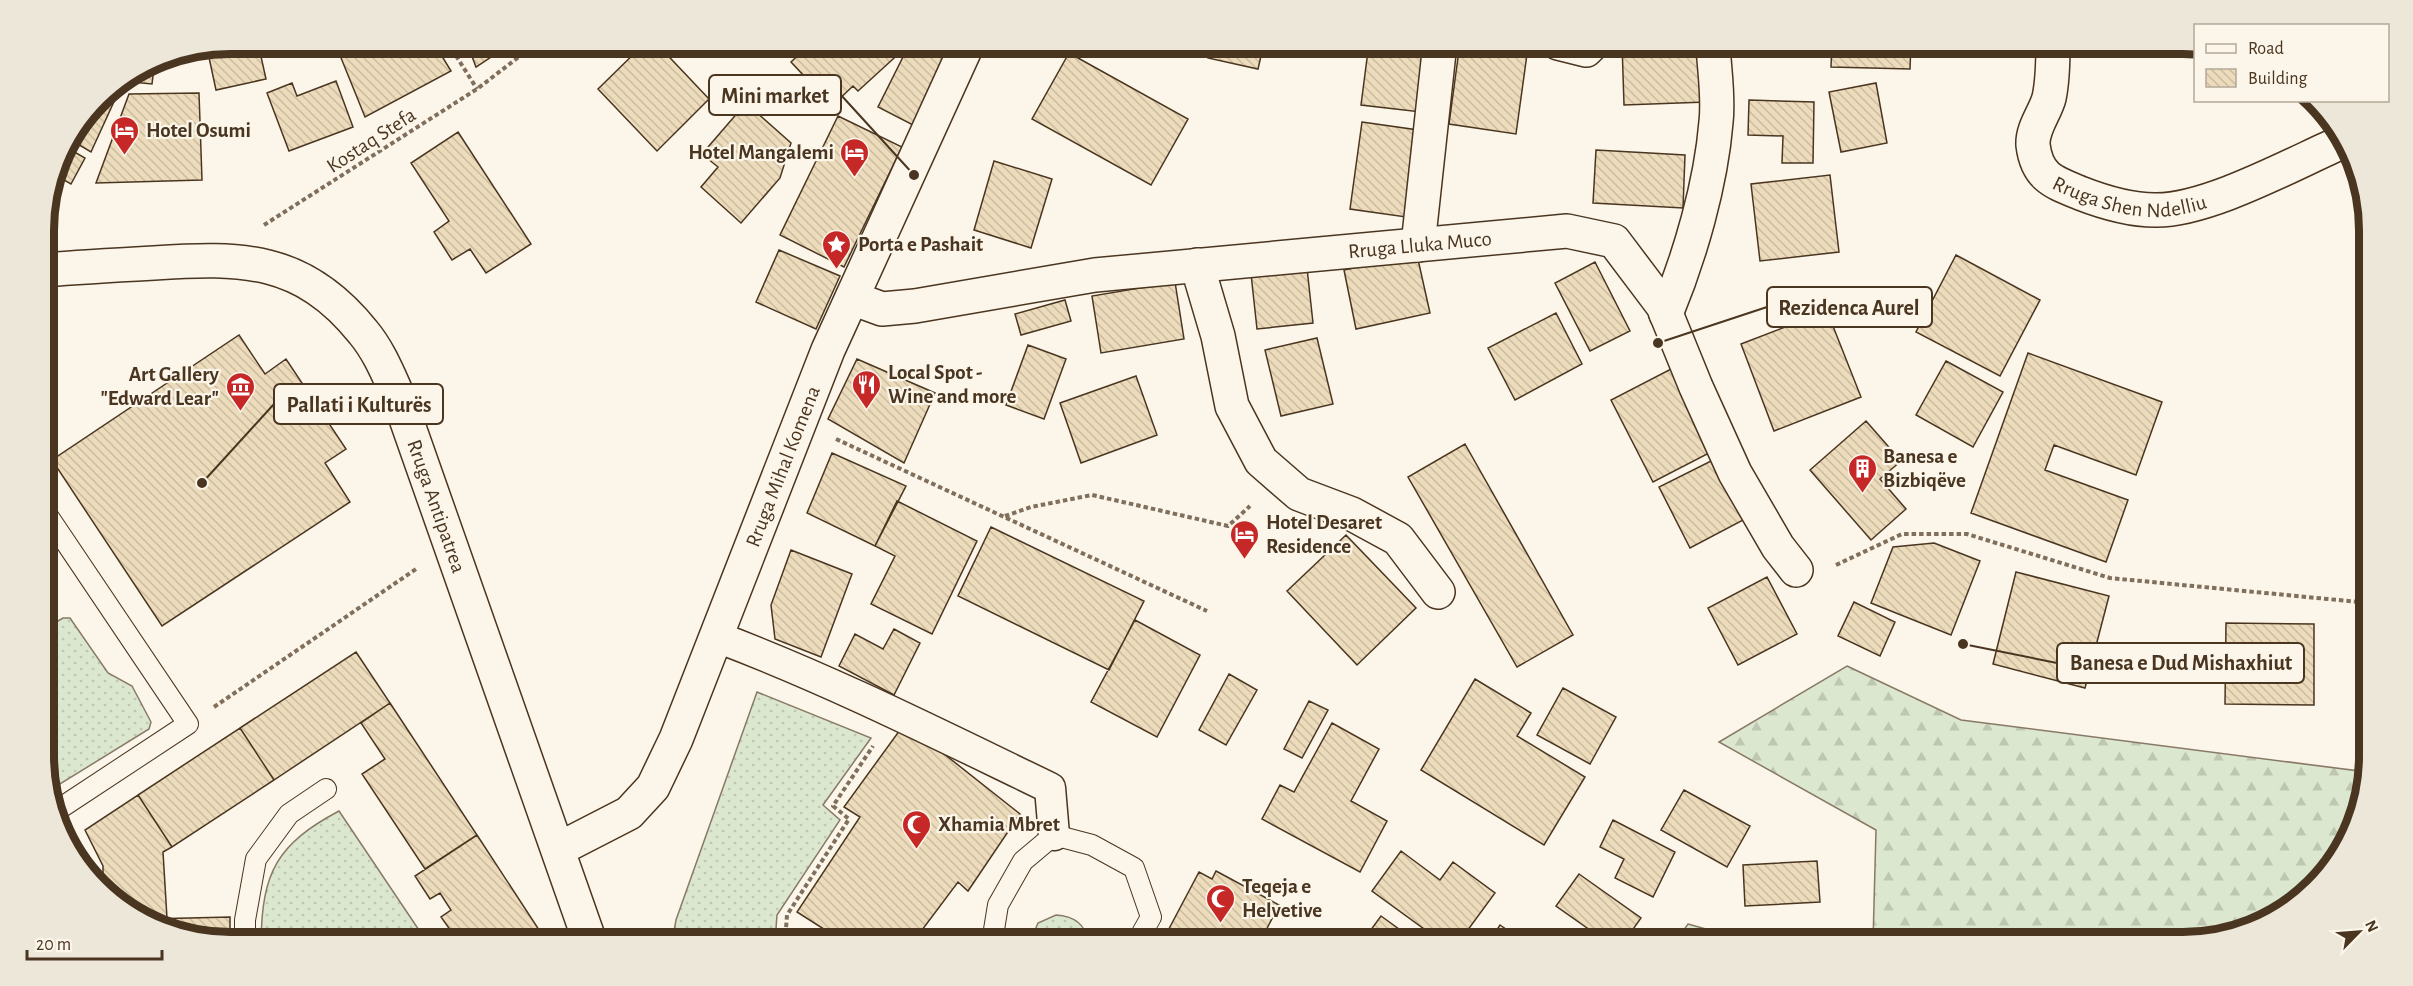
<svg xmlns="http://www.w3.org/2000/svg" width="2413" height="986" font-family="'Alegreya Sans',sans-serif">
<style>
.grass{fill:url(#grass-dots);stroke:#887966;stroke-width:1.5}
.forest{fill:url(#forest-firs);stroke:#887966;stroke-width:1.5}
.building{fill:url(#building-back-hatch);stroke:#4a3520;stroke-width:1.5}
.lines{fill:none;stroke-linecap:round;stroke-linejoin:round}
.service-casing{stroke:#4a3520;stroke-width:22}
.pedestrian-casing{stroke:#4a3520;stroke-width:33}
.minor-casing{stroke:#4a3520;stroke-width:36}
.primary-casing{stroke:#4a3520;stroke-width:36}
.path{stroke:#7f6f5c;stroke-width:4;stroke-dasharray:4.5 3;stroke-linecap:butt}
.service{stroke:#fbf6e9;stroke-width:20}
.pedestrian{stroke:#fbf6e9;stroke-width:30}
.minor{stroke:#fbf6e9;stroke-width:33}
.primary{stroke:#fbf6e9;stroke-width:33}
.labels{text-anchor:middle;stroke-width:4.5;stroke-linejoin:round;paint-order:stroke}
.poi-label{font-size:21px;font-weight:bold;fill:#4a3520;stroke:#fbf6e9;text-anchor:start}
.street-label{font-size:21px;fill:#4a3520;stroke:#fbf6e9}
.rim{fill:none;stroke:#4a3520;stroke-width:8}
.leader{fill:none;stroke:#4a3520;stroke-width:2}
.callout-dot{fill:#4a3520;stroke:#fbf6e9;stroke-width:2}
.callout{fill:#fbf6e9;stroke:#4a3520;stroke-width:2}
.callout-label{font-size:22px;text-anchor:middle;font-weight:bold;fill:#4a3520}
</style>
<defs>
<pattern id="grass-dots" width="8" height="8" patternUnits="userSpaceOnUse" patternTransform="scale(1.5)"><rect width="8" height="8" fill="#dce7d0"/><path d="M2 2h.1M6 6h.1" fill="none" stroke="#bec7b2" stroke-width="1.8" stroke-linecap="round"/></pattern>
<pattern id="forest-firs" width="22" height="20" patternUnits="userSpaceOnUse" patternTransform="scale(1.5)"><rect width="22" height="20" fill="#dce7d0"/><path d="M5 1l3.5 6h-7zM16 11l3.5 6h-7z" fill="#bec7b2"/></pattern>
<pattern id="building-back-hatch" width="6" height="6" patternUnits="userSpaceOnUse" patternTransform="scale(1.5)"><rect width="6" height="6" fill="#ecdcbc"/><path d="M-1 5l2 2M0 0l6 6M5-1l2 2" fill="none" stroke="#ccbda1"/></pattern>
</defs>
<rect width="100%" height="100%" fill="#fbf6e9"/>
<path class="grass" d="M63 618H70L108 673 132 686 151 722 149 729 47 792 46 628Z
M757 692 871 738 823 805 840 820 777 915 775 942H672L676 920Z
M339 811 427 942H261C262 872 277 844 339 811Z
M1056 915C1073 916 1086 924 1088 942H1030L1038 923Z"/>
<path class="forest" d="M1847 666 1961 720 2367 772 2360 817 2331 869 2296 904 2244 933 2195 942H1873L1876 830 1719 742Z
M1688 924 1752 942H1675Z"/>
<path class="building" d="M230 43H258L266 79 216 90 207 48Z
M266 43H315L268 52Z
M335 43H434L451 71 365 117Z
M467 43H509V45L476 67Z
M645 43H656L709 99 657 151 598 89Z
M811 43H899L904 49 858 91 853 86 832 106 791 62Z
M910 43H955L913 125 878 107Z
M1211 43H1264L1258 69 1208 58Z
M1369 43H1430L1421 112 1361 105Z
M1460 43H1500L1528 47 1516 134 1449 124Z
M1622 43H1704L1706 102 1624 105Z
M1832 43H1911L1910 69 1831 67Z
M2158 43H2183L2184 44 2170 57Z
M1069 53 1188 119 1151 185 1032 119Z
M155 60 152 84 121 81Z
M336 81 353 127 289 151 267 93 292 83 297 96Z
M1876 83 1887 143 1841 152 1829 92Z
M105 93 117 95 91 152 69 139Z
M199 93 202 180 96 183 129 94Z
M1749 100 1814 102 1813 163H1782L1783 136 1748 135Z
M746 103 791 143 780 178 741 223 701 187 718 167 702 154Z
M838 116 902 147 844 267 780 235Z
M1362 122 1418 130 1406 217 1350 209Z
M458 132 531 244 486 273 470 249 452 260 434 232 449 221 411 163Z
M64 146 85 158 71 184 55 175Z
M1596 150 1685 155 1683 208 1593 203Z
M994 161 1052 179 1031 248 974 230Z
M1830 175 1839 252 1760 261 1751 184Z
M779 250 840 276 816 329 756 302Z
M1417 255 1430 313 1356 329 1344 270Z
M1956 255 2040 300 2000 376 1916 332Z
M1595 262 1630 331 1590 351 1555 283Z
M1307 268 1313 323 1257 329 1251 274Z
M1175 282 1184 339 1101 353 1092 296Z
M1065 300 1071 321 1021 335 1015 314Z
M1827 311 1861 397 1774 431 1741 344Z
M1556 313 1582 364 1515 400 1488 348Z
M239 335 265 374 286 359 346 449 325 463 350 502 162 626 52 460Z
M1317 338 1333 404 1281 416 1265 350Z
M1028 345 1066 359 1044 419 1006 405Z
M2028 353 2162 402 2136 475 2054 445 2045 470 2128 500 2106 562 1971 513Z
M857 359 935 393 904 463 828 419Z
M1946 361 2003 392 1973 447 1916 415Z
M1673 368 1715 450 1653 482 1611 400Z
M1136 376 1157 435 1081 463 1060 403Z
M1866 421 1901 461 1880 479 1906 509 1871 540 1810 470Z
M1465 444 1573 635 1517 667 1408 477Z
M832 453 906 486 875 546 807 513Z
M1717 458 1747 518 1690 548 1659 487Z
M897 501 977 541 932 634 871 604 895 556 875 546Z
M991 527 1144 601 1109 670 958 596Z
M1346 535 1416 608 1357 665 1287 591Z
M1934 543 1980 561 1951 635 1871 603 1893 547Z
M791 550 852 574 821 657 775 639 771 605Z
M2016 572 2109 596 2085 688 1993 664Z
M1767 577 1797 634 1738 665 1708 608Z
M1854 602 1895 622 1880 656 1838 636Z
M1135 620 1200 655 1157 737 1091 702Z
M2226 623 2314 624V705L2225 704Z
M894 629 920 643 894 695 839 666 855 634 883 649Z
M356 652 390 703 274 780 240 728Z
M1229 674 1257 690 1226 745 1199 730Z
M1475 679 1531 713 1517 736 1585 777 1544 845 1421 770Z
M1563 688 1616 717 1590 764 1537 735Z
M1309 701 1328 710 1302 758 1284 749Z
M390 703 477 835 425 869 362 774 385 759 361 723Z
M905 723 1020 814 968 891 958 882 913 942H844L797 912 860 817 844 807Z
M1332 723 1379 749 1351 801 1387 821 1360 872 1262 819 1280 785 1294 792Z
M240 728 274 780 172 847 138 795Z
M1684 790 1750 826 1727 867 1661 830Z
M138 795 172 847 163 852 167 918 149 919 103 888V866L85 830Z
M1613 820 1675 852 1653 897 1615 878 1624 859 1600 847Z
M477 835 543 936 534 942H473L468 935 458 941 441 917 451 910 440 893 430 899 415 876Z
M1401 851 1440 880 1453 862 1495 893 1459 942H1442L1372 891Z
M1817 861 1820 902 1745 906 1743 865Z
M1216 871 1279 905 1260 942H1162L1199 872 1212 879Z
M1579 874 1641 918 1624 942H1607L1556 906Z
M1381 916 1417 942H1362Z
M230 917V942L169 933 149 919Z
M1500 925 1525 942H1489Z"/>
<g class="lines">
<defs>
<path id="service" d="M46 513 188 724 56 811
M245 942V920L256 859 289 814 326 789
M992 942 998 905 1023 861 1054 835 1092 845 1134 868 1151 917 1137 942"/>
<path id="pedestrian" d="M717 637C831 680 940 735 1050 788L1054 835"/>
<g id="minor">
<path d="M1558 43 1586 50 1593 43"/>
<path id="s1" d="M2053 43C2053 61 2053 80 2049 98 2045 113 2032 128 2033 145 2037 177 2053 182 2080 193 2103 202 2130 210 2155 210 2207 211 2292 164 2342 142"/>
<path d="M1418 245 1440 43"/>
<path d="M1197 265 1218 336 1232 406 1261 461 1299 494 1352 514 1398 539 1438 592"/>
<path id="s2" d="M852 298 882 309 915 306 1095 275 1567 231 1614 241 1663 306 1696 387 1735 473 1778 547 1796 570"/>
<path d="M1666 314C1690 256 1711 184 1716 122 1719 97 1714 69 1713 43"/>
<path id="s3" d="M559 849 629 813 653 787 676 739 828 350 968 43"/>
</g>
<g id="primary">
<path id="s4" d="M44 270C81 267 117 265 154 263 241 257 303 257 363 332 379 351 388 374 398 396L590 942"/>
</g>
</defs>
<use href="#service" class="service-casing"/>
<use href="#pedestrian" class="pedestrian-casing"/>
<use href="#minor" class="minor-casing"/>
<use href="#primary" class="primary-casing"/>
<path class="path" d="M448 43 477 89
M264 225 477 89 520 56 519 43
M836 439 1207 611
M1005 516 1031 507 1092 495 1228 526 1250 506
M1836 565 1902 534H1967L2110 578 2369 603
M214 707 416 569
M785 942 787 915 849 819 833 806 873 746"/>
<use href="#service" class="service"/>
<use href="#pedestrian" class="pedestrian"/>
<use href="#minor" class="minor"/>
<use href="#primary" class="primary"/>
</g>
<defs>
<symbol id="hotel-pin" viewBox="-11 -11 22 30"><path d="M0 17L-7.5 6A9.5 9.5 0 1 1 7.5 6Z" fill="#c62828" stroke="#fbf6e9"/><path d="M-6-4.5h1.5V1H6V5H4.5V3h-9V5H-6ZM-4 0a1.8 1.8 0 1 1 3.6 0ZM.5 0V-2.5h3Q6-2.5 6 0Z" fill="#fff"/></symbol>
<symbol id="sight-pin" viewBox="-11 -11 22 30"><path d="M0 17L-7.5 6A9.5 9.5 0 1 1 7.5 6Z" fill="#c62828" stroke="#fbf6e9"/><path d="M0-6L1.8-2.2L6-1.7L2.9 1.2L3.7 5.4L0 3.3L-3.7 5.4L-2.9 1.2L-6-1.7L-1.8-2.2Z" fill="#fff"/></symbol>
<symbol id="restaurant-pin" viewBox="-11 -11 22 30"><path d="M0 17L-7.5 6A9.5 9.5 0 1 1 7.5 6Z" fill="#c62828" stroke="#fbf6e9"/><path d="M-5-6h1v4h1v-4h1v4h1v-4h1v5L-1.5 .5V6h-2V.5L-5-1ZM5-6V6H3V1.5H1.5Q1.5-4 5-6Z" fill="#fff"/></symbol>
<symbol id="museum-pin" viewBox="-11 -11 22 30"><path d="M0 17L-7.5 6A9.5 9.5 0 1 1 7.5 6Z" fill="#c62828" stroke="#fbf6e9"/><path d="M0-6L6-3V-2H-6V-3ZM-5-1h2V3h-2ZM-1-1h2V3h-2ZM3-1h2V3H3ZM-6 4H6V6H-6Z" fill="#fff"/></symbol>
<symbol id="building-pin" viewBox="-11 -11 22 30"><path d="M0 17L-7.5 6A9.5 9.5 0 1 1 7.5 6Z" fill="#c62828" stroke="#fbf6e9"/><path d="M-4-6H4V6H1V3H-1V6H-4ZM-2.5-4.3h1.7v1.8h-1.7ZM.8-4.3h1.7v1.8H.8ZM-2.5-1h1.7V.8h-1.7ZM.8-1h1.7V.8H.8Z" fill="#fff"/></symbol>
<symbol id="mosque-pin" viewBox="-11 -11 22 30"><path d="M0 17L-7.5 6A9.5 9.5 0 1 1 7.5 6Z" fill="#c62828" stroke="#fbf6e9"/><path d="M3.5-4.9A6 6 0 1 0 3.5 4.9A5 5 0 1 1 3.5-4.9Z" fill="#fff"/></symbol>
</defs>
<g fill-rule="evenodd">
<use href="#hotel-pin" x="108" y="114" width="33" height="45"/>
<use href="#hotel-pin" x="838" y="136" width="33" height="45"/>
<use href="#sight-pin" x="820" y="228" width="33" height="45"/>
<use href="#restaurant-pin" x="850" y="368" width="33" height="45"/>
<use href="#museum-pin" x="224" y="370" width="33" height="45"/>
<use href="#building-pin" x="1846" y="452" width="33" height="45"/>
<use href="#hotel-pin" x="1228" y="518" width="33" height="45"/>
<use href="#mosque-pin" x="900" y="808" width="33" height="45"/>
<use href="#mosque-pin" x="1204" y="882" width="33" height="45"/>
</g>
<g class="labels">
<g class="poi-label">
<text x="146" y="137">Hotel Osumi</text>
<text x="834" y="159" text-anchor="end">Hotel Mangalemi</text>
<text x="858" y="251">Porta e Pashait</text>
<text x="888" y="379">Local Spot -<tspan x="888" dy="24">Wine and more</tspan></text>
<text x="219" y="381" text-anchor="end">Art Gallery<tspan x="219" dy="24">"Edward Lear"</tspan></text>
<text x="1883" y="463">Banesa e<tspan x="1883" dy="24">Bizbiqëve</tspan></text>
<text x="1266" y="529">Hotel Desaret<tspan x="1266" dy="24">Residence</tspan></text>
<text x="938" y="831">Xhamia Mbret</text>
<text x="1242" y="893">Teqeja e<tspan x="1242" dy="24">Helvetive</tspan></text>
</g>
<g class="street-label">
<text transform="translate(371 140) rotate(-33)" y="7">Kostaq Stefa</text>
<text dy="7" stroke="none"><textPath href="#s1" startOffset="228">Rruga Shen Ndelliu</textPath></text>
<text dy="7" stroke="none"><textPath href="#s2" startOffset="574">Rruga Lluka Muco</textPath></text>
<text dy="7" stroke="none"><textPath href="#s3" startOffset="460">Rruga Mihal Komena</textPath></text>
<text dy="7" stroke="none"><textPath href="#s4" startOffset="532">Rruga Antipatrea</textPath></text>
</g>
</g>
<path d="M0 0H2413V986H0ZM230 54H2183A176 176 0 0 1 2359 230V756A176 176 0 0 1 2183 932H230A176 176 0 0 1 54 756V230A176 176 0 0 1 230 54Z" fill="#ede7d9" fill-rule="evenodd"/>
<path class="rim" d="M230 54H2183A176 176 0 0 1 2359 230V756A176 176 0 0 1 2183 932H230A176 176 0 0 1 54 756V230A176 176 0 0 1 230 54Z"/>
<path class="leader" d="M914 175L841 95M1658 343L1767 307M202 483L274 404M1963 644L2057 663"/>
<g class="callout-dot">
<circle cx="914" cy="175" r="6"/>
<circle cx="1658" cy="343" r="6"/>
<circle cx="202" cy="483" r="6"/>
<circle cx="1963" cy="644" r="6"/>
</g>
<g class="callout">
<rect x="709" y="75" width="132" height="40" rx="6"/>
<rect x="1767" y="287" width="165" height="40" rx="6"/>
<rect x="274" y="384" width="169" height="40" rx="6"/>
<rect x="2057" y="643" width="247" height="40" rx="6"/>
</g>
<g class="callout-label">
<text x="775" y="103">Mini market</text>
<text x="1849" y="315">Rezidenca Aurel</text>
<text x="359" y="412">Pallati i Kulturës</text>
<text x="2181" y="670">Banesa e Dud Mishaxhiut</text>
</g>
<rect x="2194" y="24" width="195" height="78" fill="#fbf6e9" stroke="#b4a999" stroke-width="1.5"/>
<rect x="2206" y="44" width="30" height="9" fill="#fbf6e9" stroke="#b4a999" stroke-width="1.5"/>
<text x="2248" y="54" font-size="18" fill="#4a3520">Road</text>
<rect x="2206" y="69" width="30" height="18" fill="url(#building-back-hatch)" stroke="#b4a999" stroke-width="1.5"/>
<text x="2248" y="84" font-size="18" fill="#4a3520">Building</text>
<g transform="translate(2359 932) rotate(65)" stroke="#fbf6e9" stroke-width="4.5" paint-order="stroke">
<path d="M0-4.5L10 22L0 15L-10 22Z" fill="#4a3520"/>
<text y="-9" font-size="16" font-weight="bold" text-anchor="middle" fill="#4a3520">N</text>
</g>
<path d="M27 950v9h135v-9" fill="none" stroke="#4a3520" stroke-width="3"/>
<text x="36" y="950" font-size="18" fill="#4a3520" stroke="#fbf6e9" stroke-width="4.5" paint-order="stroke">20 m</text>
</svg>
